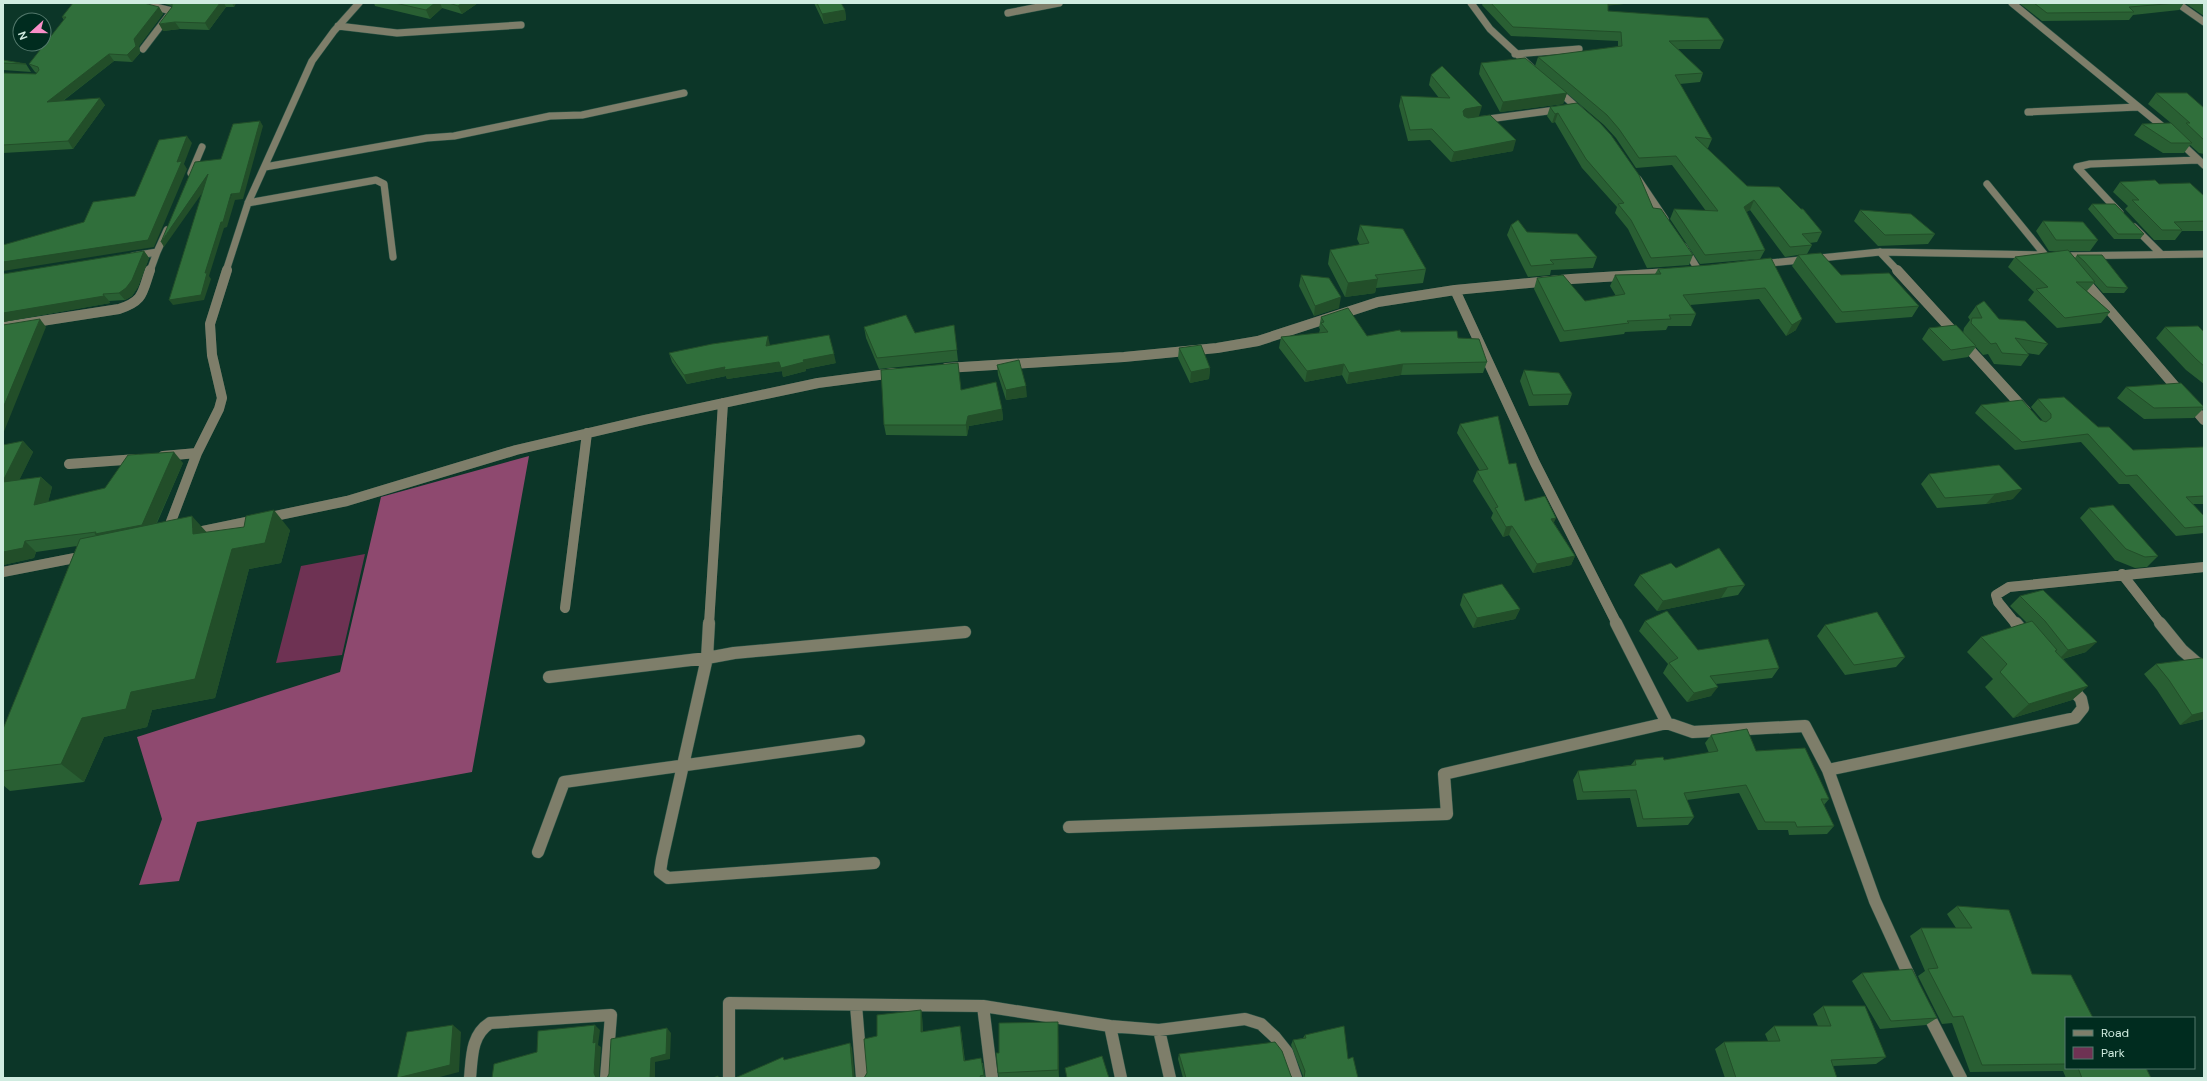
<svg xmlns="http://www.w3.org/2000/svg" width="2207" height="1081" font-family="'DM Sans',sans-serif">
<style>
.green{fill:#6e3253}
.forest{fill:#8e496f}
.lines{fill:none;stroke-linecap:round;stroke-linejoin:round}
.minor-far2-casing{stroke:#2b5345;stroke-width:8}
.minor-far1-casing{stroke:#2b5345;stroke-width:10}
.minor-casing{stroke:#2b5345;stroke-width:13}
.minor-far2{stroke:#7e7e6a;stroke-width:7}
.minor-far1{stroke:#7e7e6a;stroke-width:10}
.minor{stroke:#7e7e6a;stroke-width:12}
.wall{fill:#295f33}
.shaded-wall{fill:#224e29}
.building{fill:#306f3b;stroke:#224e29}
</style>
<rect width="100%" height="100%" fill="#0c3628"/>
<path class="green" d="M365 554 342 655 276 663 301 566Z"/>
<path class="forest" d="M529 456 472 772 197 822 179 881 139 885 162 819 137 737 340 672 381 497Z"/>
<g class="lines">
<defs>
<path id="minor-far2" d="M1471 3 1490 29 1531 67
M2012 3 2168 131 2204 165
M2177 3 2204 22
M1008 13 1059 3
M338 26 397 33 521 25
M143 49 172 11 147 5 146 3
M1515 54 1579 49
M1555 88 1582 112
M2028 112 2138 107
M1481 120 1563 109
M265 167 427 138 454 136 550 116 582 115 684 93
M191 173 202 147
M1638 179 1665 219
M1987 184 2045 255
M248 203 376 180 384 184 393 257
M2120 213 2077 167 2090 164 2198 160
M2134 227 2160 253
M1684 247 1699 271
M1880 252 1898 271
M133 256 157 252 167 230
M2059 256 2204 254
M1760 264 1880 252 2043 255
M150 271 157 252
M226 271 248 203 312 61 334 31 359 3"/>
<path id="minor-far1" d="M1897 270 2026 411
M2082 278 2204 420
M1455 290 1535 463 1617 624
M3 327 119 309C144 301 142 293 150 270
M946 368 1124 357 1217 348 1258 341 1378 302 1455 290 1571 279 1669 273
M163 456 197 453
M69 464 137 459
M167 532 197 453 219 409 222 398 212 355 210 324 227 270
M193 533 347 501 516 450 644 420 818 383 894 373
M3 572 85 556
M2122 574 2161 624
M565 608 587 433
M709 624 723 403
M2016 624 1998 602 1996 595 2009 587 2204 567"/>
<path id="minor" d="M709 623 707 658 734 653 965 632
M1616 623 1667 723 1693 732 1805 726 1828 770 2075 718 2083 708 2081 699 2069 685
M2016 623 2026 635
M2160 623 2182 650 2204 669
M549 677 707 658 662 859 660 872 668 878 874 863
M1828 770 1875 901 1912 982
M1069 827 1447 814 1444 774 1667 723
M538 852 564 782 859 741
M856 1005 862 1078
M983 1006 1110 1026 1121 1078
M1926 1010 1961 1078
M1110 1026 1159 1030 1245 1019 1261 1024 1275 1037 1287 1052 1296 1078
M1159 1030 1170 1078
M470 1078C472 1057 471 1035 490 1023L611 1015 606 1078
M729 1078V1003L983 1006 992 1078"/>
</defs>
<use href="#minor-far2" class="minor-far2-casing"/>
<use href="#minor-far1" class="minor-far1-casing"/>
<use href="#minor" class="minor-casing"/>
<use href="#minor-far2" class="minor-far2"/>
<use href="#minor-far1" class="minor-far1"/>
<use href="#minor" class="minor"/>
</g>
<path class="wall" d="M161 3H236L234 7H226L209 30 180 29 163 31 172 6Z
M374 3H478L462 14 442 8 430 19 375 6Z
M814 3H841L845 10 846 20 824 24Z
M1483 3H1624V4L1608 5V11L1724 40 1720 49H1678L1703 73 1700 82 1680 84 1712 139 1708 148H1706L1747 186 1822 232 1817 242 1810 243 1812 245 1807 254 1841 275 1919 306 1912 317 1836 323 1792 266 1798 255 1785 257 1750 210 1746 212 1765 250 1760 259 1796 330 1786 336 1759 299 1690 305 1696 314 1691 326H1668L1666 330 1625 332 1624 334 1560 342 1534 289 1537 278 1585 301 1616 296 1610 286 1615 275 1655 274 1658 269 1710 265 1757 259 1700 264 1670 219 1674 209 1706 211 1672 165 1636 168 1616 138 1604 125 1535 66 1567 93 1563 104 1500 112 1479 74 1481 63 1535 66 1538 57 1618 47V41L1511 36 1482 5Z
M2019 3H2184L2179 10 2133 15 2129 20 2042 21Z
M2185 3H2204V16Z
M159 7 163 14 139 46 140 53 132 62 114 61 63 101 105 105 73 149 3 153V73L36 74 37 73 35 72 29 64 64 20 62 17Z
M3 60 26 64 31 72 3 70Z
M1431 75 1479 116 1468 118 1513 151 1451 162 1430 140 1408 141 1399 106 1401 96 1439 98 1429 85Z
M2156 93 2204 108V154L2199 153 2190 145 2184 153H2163L2134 135 2142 124 2171 123 2148 104Z
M1577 103 1653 208 1693 255 1689 265 1647 268 1628 229 1615 213 1617 207 1582 168 1555 122 1552 123 1547 116 1550 107Z
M2120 182 2159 184 2204 196V229L2203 231H2182L2175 240H2154L2125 209 2128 206 2113 192Z
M2092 204 2144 234 2140 239H2114L2088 209Z
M1860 210 1935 234 1928 244 1878 246 1854 221Z
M2043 221 2098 240 2090 251H2068L2075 258 2077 255 2128 288 2124 293H2103L2094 283 2087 291 2110 312 2101 323 2057 328 2028 300 2034 292 2008 267 2015 257 2064 251H2049L2036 231Z
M1360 225 1426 269 1423 283 1376 288 1375 293 1345 297 1328 264 1330 250 1360 245 1357 239Z
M1511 225 1527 232 1597 257 1593 268 1551 270 1550 275 1528 277 1507 235Z
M144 251 149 258 138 287 132 296 125 300 109 301 110 303 3 322Z
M1301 275 1339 308 1314 316 1299 286Z
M1976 306 1999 319 2048 344 2039 355 2027 353 2029 355 2021 366 1994 364 1988 354 1983 355 1976 347 1968 357 1943 361 1922 339 1929 328 1963 333 1964 328 1970 320 1968 317Z
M1321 317 1367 336 1401 332 1458 338 1487 362 1483 373 1401 375 1347 384 1342 375 1305 382 1279 348 1281 337 1319 333 1320 329 1319 328Z
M954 325 958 361 879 369 866 338 864 327 915 333Z
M2165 327 2204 332V384L2186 370 2156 338Z
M770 345 836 363 806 369V371L783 377 782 371 727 379 726 376 687 384 672 362 669 353Z
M1179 348 1210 368 1209 379 1190 383 1178 358Z
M997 365 1027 397 1006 400 998 375Z
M1524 370 1572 394 1568 405 1529 406 1520 381Z
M2126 387 2204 407V408L2194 418 2144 419 2117 398Z
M961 390 1002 409 1003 420 969 426 967 436 886 435 884 425Z
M2038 399 2098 427 2133 450 2204 447V504H2193L2204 516V533L2176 536 2129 484H2119L2081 442 2015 450 1975 413 1981 405 2043 421 2031 407Z
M1460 424 1509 464 1525 501 1554 523 1575 556 1571 565 1533 573 1509 535 1503 537 1491 518 1493 513 1473 481 1477 471H1480L1457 433Z
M23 441 33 452 19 480 41 477 52 487 48 502 105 488 183 463 157 523 207 532 290 530 281 563 249 569 215 698 152 710 147 727 104 737 84 782 10 791 3 785V729L77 546 36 552 34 558 3 565V445Z
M1999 465 2013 499 1986 504 1937 508 1921 484 1929 474Z
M2089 508 2158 556 2147 567 2135 568 2115 560 2080 518Z
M1676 568 1745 585 1738 595 1721 598 1657 611 1634 585 1640 575Z
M1463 594 1520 609 1515 619 1473 628 1460 605Z
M2020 596 2086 652 2063 659 2088 686 2072 700 2013 718 1985 687 1993 679 1967 652 1981 637 2027 623 2010 606Z
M1645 621 1698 650 1779 668 1772 678 1716 684 1711 696 1687 702 1663 673 1668 664 1639 631Z
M1825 625 1905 657 1896 667 1845 675 1817 636Z
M2156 664 2204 719 2180 725 2157 690 2144 674Z
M1711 735 1756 751 1829 799 1824 805 1834 826 1827 834 1789 835 1788 830H1758L1739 793 1687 800 1694 817 1688 825 1637 827 1630 798 1577 800 1573 780 1578 771 1631 765 1635 760H1664L1709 753 1705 743Z
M1957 906 2032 974 2066 1018V1068H2146L2151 1078H2066L2063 1071 1970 1072 1952 1023 1942 1024 1918 976 1925 971 1910 936 1921 928H1956L1947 914Z
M1862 973 1937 1018 1926 1025 1880 1029 1852 981Z
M1823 1006 1886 1057 1876 1064 1833 1066 1837 1078H1725L1715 1049 1724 1042 1768 1041 1765 1034 1774 1026H1818L1813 1014Z
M921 1010 922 1016 923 1032 960 1026 961 1031 965 1061 983 1063 985 1078H864L867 1073 877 1036Z
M1058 1029 1059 1077 1037 1078H999L998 1073 999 1053Z
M1305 1035 1348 1059 1358 1078H1303V1076L1291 1045 1293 1040 1303 1038Z
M1179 1054 1291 1076 1293 1078H1183L1178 1059Z"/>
<path class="shaded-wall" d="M220 3H224L226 7 209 30 205 23Z
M232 3H236L234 7Z
M435 3H440L442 8 430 19 426 10Z
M462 3H478L462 14 458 6Z
M1606 3H1624V4L1605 6Z
M159 7 163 14 139 46 140 53 132 62 127 55 134 39Z
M845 10 846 20 824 24 822 14Z
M175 22 180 29 163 31 159 24Z
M109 54 114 61 52 109 47 102Z
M1567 93 1563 104 1500 112 1503 102Z
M100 98 105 105 73 149 68 141Z
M1482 106 1479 116 1462 119 1463 111 1465 109Z
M1558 113 1555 122 1552 123 1555 114Z
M260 121 263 126 243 199 235 200 227 227 224 228 209 276 211 279 204 300 173 305 169 300 205 273 221 222Z
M187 136 192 143 184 164 187 169 154 247 3 271V262L148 240Z
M1516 140 1513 151 1451 162 1454 152Z
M208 174 212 179 164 247 161 242Z
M1754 200 1750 210 1739 216 1744 207Z
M144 251 149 258 138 287 132 296 125 300 119 293Z
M1378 279 1375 293 1345 297 1348 283Z
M103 294 109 301 110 303 3 322V313Z
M1341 297 1339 308 1314 316 1315 306Z
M40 319 46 327 3 434V408Z
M1802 319 1796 330 1786 336 1792 325Z
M768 336 770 345 766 346Z
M834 354 836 363 806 369V371L783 377 781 368 803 360Z
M779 362 782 371 727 379 726 376 687 384 684 375 725 367Z
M1344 364 1342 375 1305 382 1307 371Z
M1403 364 1401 375 1347 384 1349 373Z
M1210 368 1209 379 1190 383 1191 372Z
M1026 386 1027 397 1006 400V390Z
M1002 409 1003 420 969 426 967 436 966 425 968 416Z
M23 441 33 452 13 493 3 483V481Z
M174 452 183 463 151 535 106 544 95 534Z
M41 477 52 487 45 515 34 505Z
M2022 489 2013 499 1986 504 1995 494Z
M274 510 290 530 281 563 249 569 215 698 152 710 147 727 104 737 84 782 61 764 82 718 131 692 232 549Z
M192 516 210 536 193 534Z
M1556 518 1552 527 1551 519Z
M1512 526 1509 535 1503 537 1506 527Z
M25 541 36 552 34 558 3 565V552Z
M1575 556 1571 565 1533 573 1537 564Z
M1728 587 1721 598 1657 611 1663 601Z
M1520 609 1515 619 1473 628 1477 618Z
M2097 642 2086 652 2058 660 2068 650Z
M2088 686 2072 700 2013 718 2029 704Z
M1718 687 1711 696 1687 702 1694 693Z
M2204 712V719L2180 725 2192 715Z
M921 1010 922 1016 923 1038 921 1032Z
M1058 1022V1029L1059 1077 1058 1070Z
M453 1025 461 1032 459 1072 436 1078H399Z
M595 1025 600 1030 598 1045 601 1047 599 1078H596L594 1073 593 1043Z
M960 1026 961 1031 965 1066 964 1061Z
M667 1028 671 1033 670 1059 655 1062V1078H650L651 1058Z
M850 1043 852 1048 855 1078H854L853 1077Z"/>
<path class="building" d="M73 3H144L159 7 134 39 136 46 127 55 109 54 47 102 100 98 68 141 3 145V73L36 74 39 70 38 67 29 64 66 17H62Z
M172 3H220L205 23 175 22 159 24 172 7Z
M395 3H435L426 10Z
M449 3H462L458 6Z
M817 3H841L845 10 822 14Z
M1491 3H1608V11L1708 18 1724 40 1669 41 1703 73 1675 75 1712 139 1695 137 1747 186 1779 187 1801 209H1803L1822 232 1802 234 1812 245 1790 247 1754 200 1744 207 1765 250 1705 255 1674 209 1718 211 1676 156 1639 158 1619 129 1607 115 1538 57 1622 46 1621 32 1513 27Z
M2034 3H2178L2129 7 2134 12 2047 13Z
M1525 58 1567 93 1503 102 1481 63Z
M3 60 26 64 3 63Z
M1442 66 1482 106 1465 109 1463 111 1464 116 1468 118 1490 115 1516 140 1454 152 1432 129 1410 130 1401 96 1450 98 1431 75Z
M2156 93H2187L2204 108V140L2186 123H2190Z
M1577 103 1600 123 1611 135 1639 175 1653 208 1661 209 1693 255 1651 258 1631 220 1618 204 1624 203 1586 159 1558 113 1555 114 1550 107Z
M260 121 240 193 231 194 223 222H221L205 273H207L201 295 169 300 208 174 161 242 195 162 221 159 233 124Z
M2171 123 2192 143H2171L2142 124Z
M187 136 177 162 182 161 148 240 3 262V245L84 222 93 202 135 196 159 140Z
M2155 180 2159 184 2190 183 2204 196V221L2174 222 2182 230H2162L2132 200H2139L2120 182Z
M2092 204H2115L2144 234H2118Z
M1860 210 1911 214 1935 234 1885 235Z
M1518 220 1527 232 1577 234 1597 257 1550 260 1554 264 1531 266 1511 225Z
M2043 221 2083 222 2098 240H2056Z
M1360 225 1403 229 1426 269 1375 275 1378 279 1348 283 1330 250 1369 243Z
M2068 250 2095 282H2076L2110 312 2065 318 2036 289 2048 287 2015 257Z
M144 251 132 280 126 288 119 293 103 294 104 296 3 313V274Z
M1821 253 1841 275 1889 273 1919 306 1842 312 1798 255Z
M2077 255H2102L2128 288 2107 287 2084 261Z
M1771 258 1802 319 1792 325 1765 288 1683 295 1696 314 1669 315 1671 319 1627 321 1629 323 1564 331 1537 278 1563 275 1585 301 1625 294 1615 275 1661 274 1658 269 1710 265Z
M1301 275 1329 278 1341 297 1315 306Z
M1984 301 1999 319 2025 321 2048 344 2015 338 2029 355 2002 353 1996 343 1991 344 1971 323 1972 318H1982L1976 306Z
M1348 308 1367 336 1400 330 1401 332 1457 331 1458 338 1479 339 1487 362 1403 364 1349 373 1344 364 1307 371 1281 337 1328 332 1321 323 1324 322 1321 317Z
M906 315 915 333 954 325 957 350 877 358 864 327Z
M40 319 3 408V325Z
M1956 325 1976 346 1951 350 1929 328Z
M2198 326 2204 332V366L2196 359 2165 327Z
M829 335 834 354 803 360 804 362 781 368 779 362 724 370 725 367 684 375 669 353 712 344 768 336 766 346Z
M1201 345 1210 368 1191 372 1179 348Z
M1019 360 1026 386 1006 390 997 365Z
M958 363 961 390 996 382 1002 409 968 416 966 425H884L881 370Z
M1524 370 1559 373 1572 394 1533 395Z
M2181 383 2204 407 2154 408 2126 387Z
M2064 397 2098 427H2109L2133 450 2204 447V496L2186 497 2204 516V526L2185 528 2137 475 2126 476 2088 434 2022 442 1981 405 2022 400 2040 420 2046 422 2051 418V414L2038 399Z
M1498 416 1509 464 1516 463 1525 501 1545 496 1556 518 1551 519 1575 556 1537 564 1512 526 1506 527 1495 508 1498 507 1477 471 1488 469 1460 424Z
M23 441 3 481V445Z
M174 452 142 525 95 534 96 532 25 541 23 548 3 552V482L41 477 34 505 105 488 128 455Z
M1999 465 2022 489 1995 494 1945 498 1929 474Z
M2113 505 2158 556 2145 557 2126 549 2089 508Z
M274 510 265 543 232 549 195 679 131 692 126 709 82 718 61 764 3 771V729L80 539 192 516 193 534 244 527 246 516Z
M1719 548 1745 585 1728 587 1663 601 1640 575 1671 563 1676 568Z
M1502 584 1520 609 1477 618 1463 594Z
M2043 590 2097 642 2068 650 2045 621 2020 596Z
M1667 611 1698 650 1768 639 1779 668 1710 676 1718 687 1694 693 1669 663 1678 658 1645 621Z
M1877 612 1905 657 1854 665 1825 625Z
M2032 621 2057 650 2055 651 2088 686 2029 704 2000 672 2007 664 1981 637Z
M2202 658 2204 660V712L2192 715 2169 680 2156 664Z
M1747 729 1756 751 1805 748 1829 799H1821L1834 826 1797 827 1795 822H1765L1746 785 1684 793 1694 817 1643 819 1636 790 1583 792 1578 771 1636 765 1635 760 1663 757 1664 760 1718 751 1711 735Z
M1957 906 2009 910 2032 974 2071 975 2093 1018H2066V1064L1982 1065 1963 1016 1953 1017 1928 969 1938 968 1921 928H1972Z
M1912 969 1937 1018 1891 1021 1862 973Z
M1823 1006H1865L1886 1057 1831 1060 1837 1078H1736L1724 1042 1780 1041 1774 1026H1831Z
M921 1010V1032L960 1026 964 1061 981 1058 984 1075 980 1076 981 1078H864L867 1073 864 1039 877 1036V1015Z
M1058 1022V1070L998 1073 996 1053H999V1023Z
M453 1025 450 1065 397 1078 407 1032Z
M595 1025 593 1043 596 1042 594 1073 596 1078H492L494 1064 537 1052 538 1031Z
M1344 1026 1348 1059 1353 1057 1358 1078H1304L1305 1071 1293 1040 1306 1038 1305 1035Z
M667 1028 666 1054 651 1058 650 1078H607L609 1074 611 1039Z
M1275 1042 1282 1051 1291 1076 1293 1078H1186L1179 1054Z
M850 1043 853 1077 854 1078H735L783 1057 784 1060Z
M1102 1056 1109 1078H1067L1065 1068Z
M2078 1068H2146L2151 1078H2082Z
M718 1076V1078H713Z"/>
<rect width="2207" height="1081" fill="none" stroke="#d0ece0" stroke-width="8"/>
<rect x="2065" y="1017" width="130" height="52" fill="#002c1f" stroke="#53796c"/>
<rect x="2073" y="1030" width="20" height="6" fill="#7e7e6a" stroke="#53796c"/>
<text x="2101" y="1037" font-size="12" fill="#d0ece0">Road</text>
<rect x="2073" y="1047" width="20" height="12" fill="#6e3253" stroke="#53796c"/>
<text x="2101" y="1057" font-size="12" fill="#d0ece0">Park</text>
<g transform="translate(32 32) rotate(249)"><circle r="19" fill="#002c1f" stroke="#53796c"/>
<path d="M0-3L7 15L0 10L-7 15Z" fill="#f98fc8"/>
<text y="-6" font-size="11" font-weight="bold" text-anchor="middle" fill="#d0ece0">N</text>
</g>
</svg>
